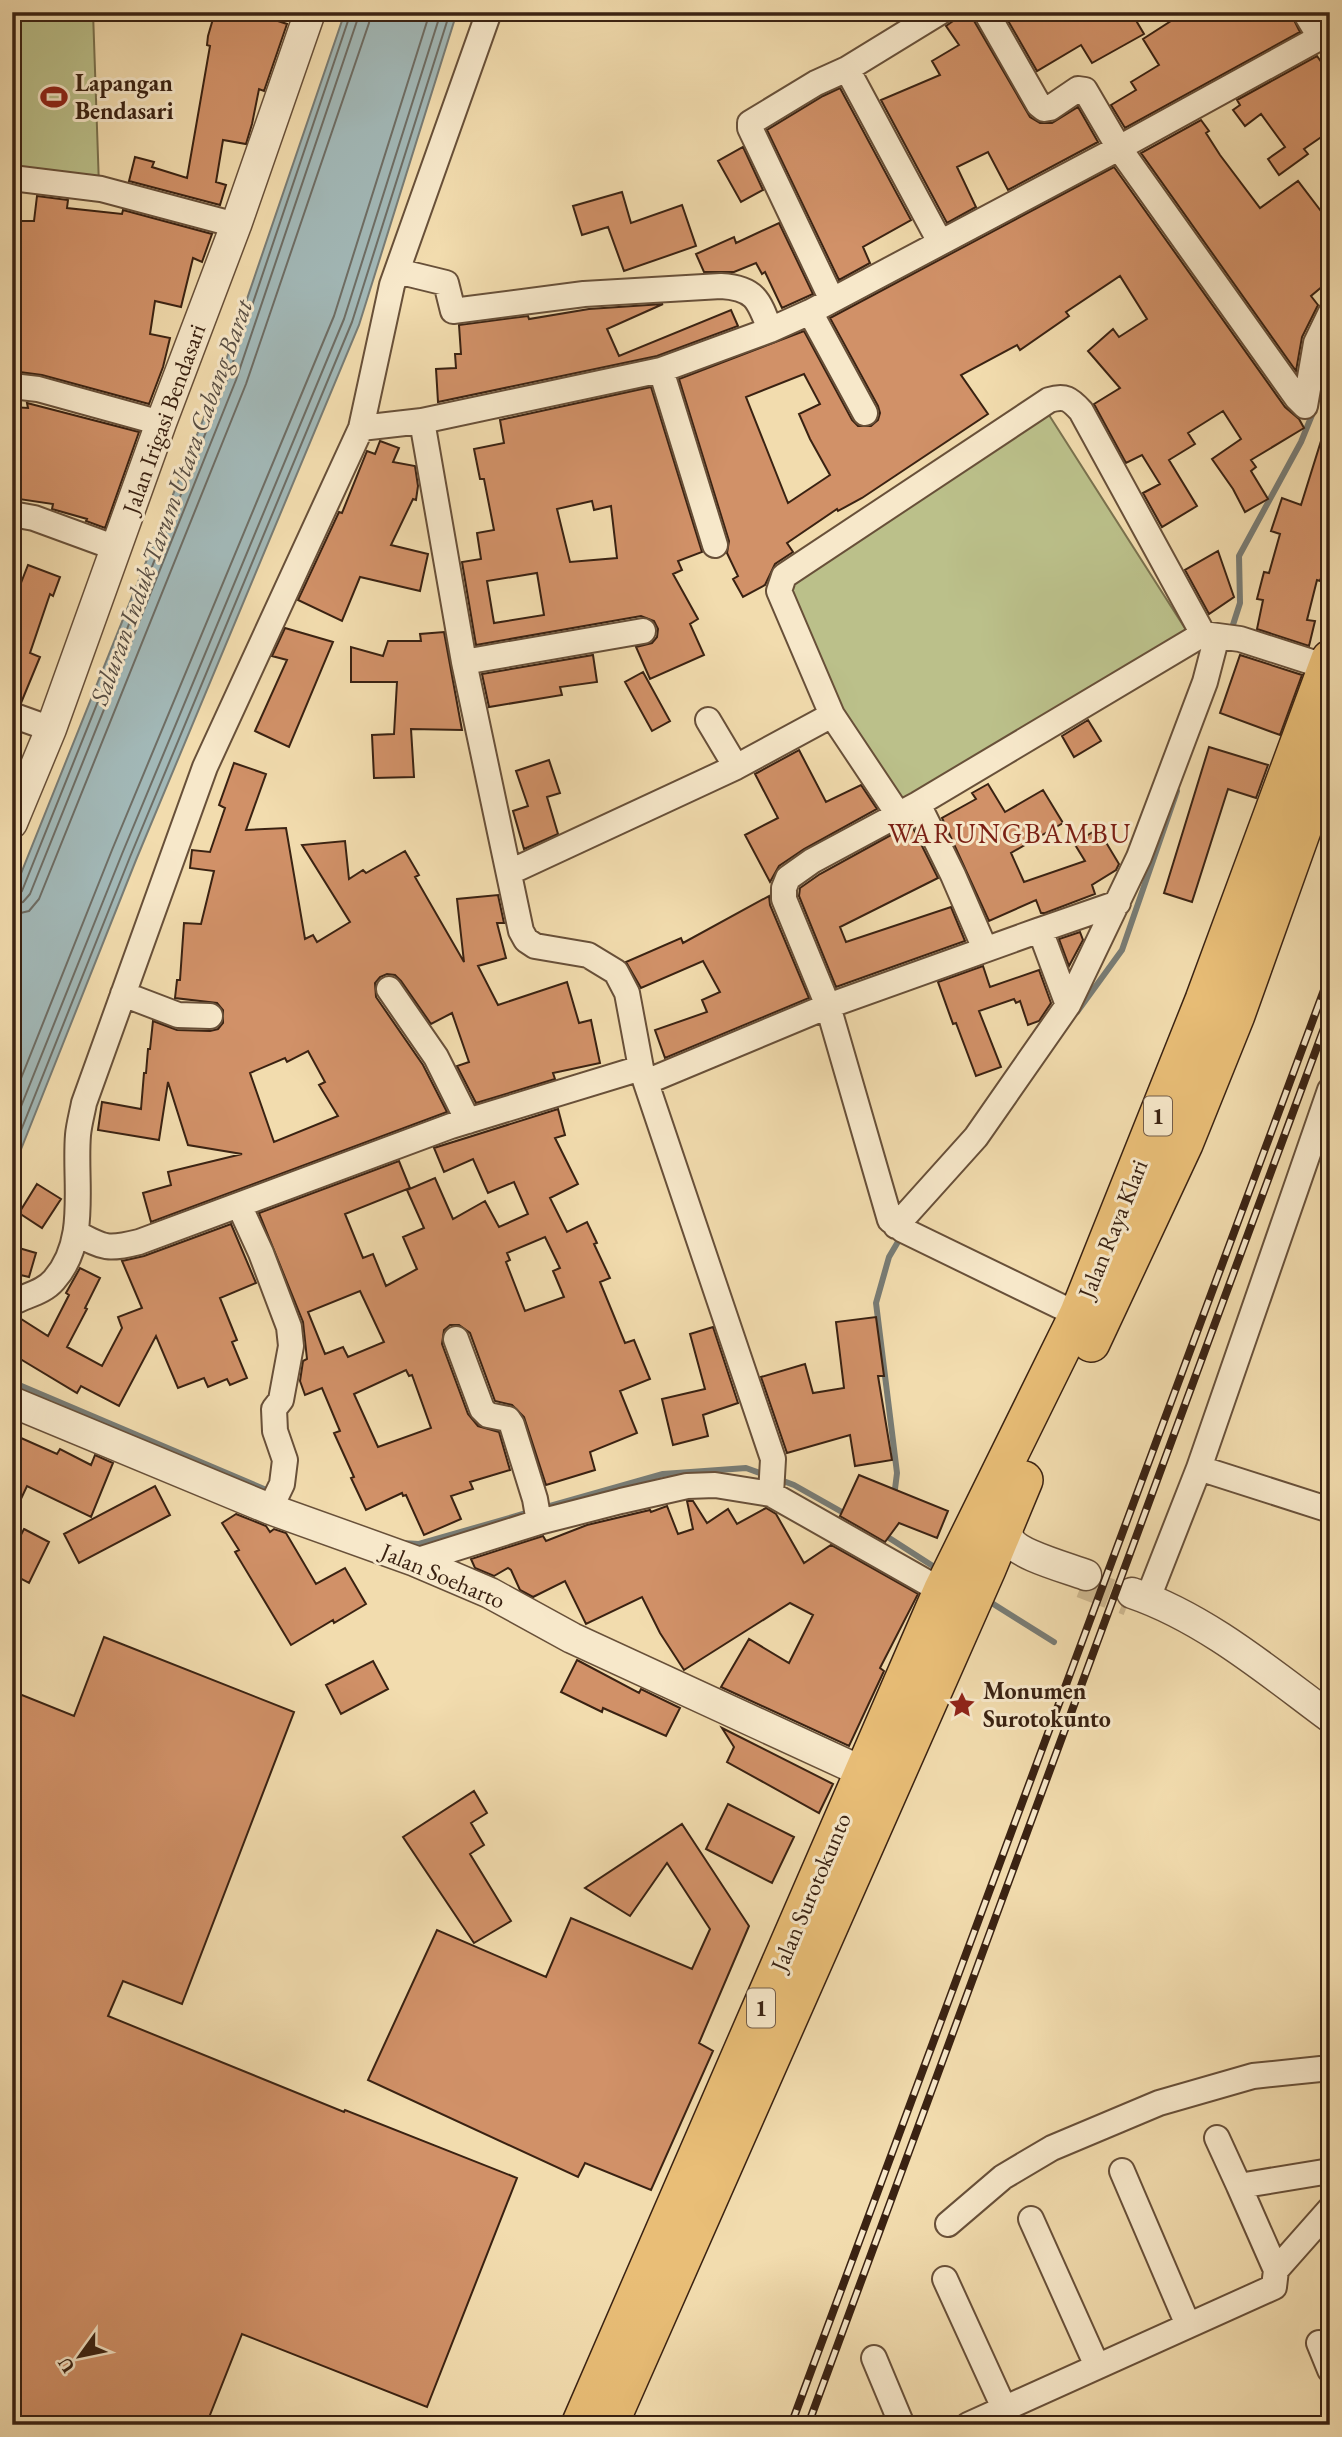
<svg xmlns="http://www.w3.org/2000/svg" width="1342" height="2437" font-family="'EB Garamond',serif">
<style>
.green{fill:#bbc08a;stroke:#7a714e;stroke-width:2}
.water{fill:#a2b8b7;stroke:#787c75;stroke-width:2}
.lines{fill:none;stroke-linecap:round;stroke-linejoin:round}
.shore{stroke:#6e6d64;stroke-width:2}
.stream{stroke:#787c75;stroke-width:6}
.building{fill:#d19168;stroke:#3a2212;stroke-width:2;fill-rule:evenodd}
.tertiary-tunnel{stroke:#cdb78f;stroke-width:30;stroke-dasharray:30 15;stroke-linecap:butt}
.minor-casing{stroke:#685039;stroke-width:28}
.tertiary-casing{stroke:#685039;stroke-width:33}
.primary-casing{stroke:#3a2212;stroke-width:40}
.minor{stroke:#f7e8ca;stroke-width:24}
.tertiary{stroke:#f7e8ca;stroke-width:30}
.primary{stroke:#e9be77;stroke-width:37}
.rail-casing{stroke:#3a2212;stroke-width:8}
.rail{stroke:#f7e8ca;stroke-width:5;stroke-dasharray:16;stroke-linecap:butt}
.labels{text-anchor:middle;stroke-width:6;stroke-linejoin:round;paint-order:stroke}
.shield{fill:#f7e8ca;stroke:#735d49;stroke-width:2}
.shield-label{font-size:23px;font-weight:bold;fill:#3a2212}
.poi-label{font-size:24px;font-weight:bold;fill:#3a2212;stroke:#f7e8ca;text-anchor:start}
.street-label{font-size:24px;fill:#3a2212;stroke:#f7e8ca}
.water-label{font-size:26px;font-style:italic;fill:#594f44;stroke:#f7e8ca}
.quarter-label{font-size:28px;letter-spacing:2px;fill:#7a1f14;stroke:#f7e8ca}
</style>
<rect width="100%" height="100%" fill="#f2dcae"/>
<filter id="stains"><feTurbulence type="fractalNoise" baseFrequency=".00286" numOctaves="4"/><feColorMatrix values="0 0 0 0 .2 0 0 0 0 .09 0 0 0 0 .02 0 0 0 .5 -.17"/></filter>
<radialGradient id="worn" r=".72"><stop offset=".6" stop-color="#630" stop-opacity="0"/><stop offset="1" stop-color="#630" stop-opacity=".3"/></radialGradient>
<path class="green" d="M12 12H93L99 186 12 182Z
M1049 415 1188 633 898 814 779 591Z"/>
<path class="water" d="M345 12H457L359 325 136 860 12 1172V896L221 375Z"/>
<g class="lines">
<path class="shore" d="M12 896 18 895 22 891 228 377 351 12
M12 905 23 902 30 894 236 380 360 12
M12 915 29 911 39 899 246 384 369 23 370 12
M12 1101 112 850 334 316 430 12
M12 1129 122 854 344 319 441 12
M12 1153 130 857 352 322 450 12"/>
<path class="stream" d="M1231 631 1240 603 1239 556 1301 442 1314 410
M1077 1012 1122 950 1177 791
M12 1382 271 1492
M778 1479 794 1485 849 1516
M894 1497 897 1473 876 1303 889 1257 902 1235
M543 1508 663 1474 746 1468 768 1476
M883 1534 939 1570
M402 1543 419 1544 523 1514
M987 1600 1054 1642"/>
</g>
<path class="building" d="M215 12H271L269 18 287 24 264 91 259 89 252 124 246 144 223 140 216 182 226 185 220 205 129 181 135 157 154 162 152 167 187 178 210 46 207 45 208 36Z
M966 12H971L973 19 1030 117 1040 123H1052L1078 107 1098 142 1008 190 988 152 957 167 976 207 947 223 881 100 940 75 932 61 959 45 946 26Z
M1003 12H1131L1144 34 1092 63 1081 45 1037 71Z
M1185 12H1290L1300 32 1125 128 1111 105 1136 90 1131 82 1159 65 1143 39Z
M1317 56 1322 63 1330 57V131L1304 149 1308 154 1279 175 1268 159 1285 147 1261 114 1245 126 1233 110 1240 105 1237 100Z
M840 88 911 220 863 247 870 263 839 280 767 130 823 96Z
M1201 120 1209 131 1206 133 1220 155 1260 208 1298 181 1330 223V280L1311 296 1318 305 1302 337 1296 371 1141 153Z
M743 147 763 190 741 202 718 161Z
M1114 167 1285 407 1299 419 1304 428 1251 460 1256 467 1251 471 1268 499 1245 512 1233 489 1212 459 1241 439 1223 411 1188 433 1195 444 1169 460 1197 506 1162 527 1143 493 1160 484 1142 455 1126 463 1094 404 1120 388 1088 351 1113 329 1119 337 1147 319 1120 276 1066 312 1069 316 1020 350 1017 345 961 375 988 414 862 498 838 511 837 509 787 543 793 552 775 564 765 585 743 597 733 579 738 576 727 553 729 541 679 379 804 331 852 420 858 426H871L878 420 880 413 878 406 830 318ZM804 374 820 404 799 414 810 439 830 475 788 503 746 397Z
M622 192 631 223 682 205 696 246 624 271 608 227 582 235 573 206Z
M37 196 68 200 67 208 122 214 123 210 212 234 202 262 193 258 181 307 155 301 150 334 170 338 163 367 149 404 42 375 12 371V293L17 261H12V221H34Z
M779 223 813 294 782 308 765 272 762 274 756 263 734 272H704L696 254 734 237 736 243Z
M663 304 607 329 619 356 731 310 738 326 657 356 438 402 436 369 456 368 455 354H461L459 325 528 316 529 319 589 309Z
M651 387 702 552 678 561 682 570 673 574 698 619 690 624 704 655 650 679 636 647 652 643 657 637 658 629 654 621 641 616 476 645 462 562 481 559 477 533 494 530 484 479H480L474 449 504 443 500 420ZM592 501 594 510 611 506 617 558 570 562 557 509ZM537 573 544 615 494 623 487 581Z
M27 403 139 432 105 528 86 521 87 519 52 509 53 504 12 498V407L28 408Z
M1326 425 1330 426V541L1324 557 1327 558 1320 581 1317 580 1307 620 1315 621 1309 646 1257 629 1263 600 1257 599 1264 572 1269 573 1280 534 1271 531 1282 498 1301 505Z
M380 441 399 448 393 462 415 466 418 486 416 500 413 499 391 545 428 554 420 591 360 577 342 621 298 600 339 512 342 513 367 451 375 454Z
M1218 551 1234 597 1209 614 1185 570Z
M28 565 60 577 53 596 50 594 30 653 40 657 21 703 12 701V606Z
M285 628 333 642 289 747 255 731 287 660 272 656Z
M444 632 462 730 411 729 414 777 374 778 372 735 394 734 397 682H351V647L383 656 388 641H421L420 634Z
M593 655 597 682 560 687 562 695 489 707 482 674Z
M1240 655 1302 675 1280 735 1220 713Z
M643 672 670 721 652 731 625 682Z
M1088 720 1101 741 1074 757 1062 736Z
M1209 747 1268 765 1256 798 1228 789 1192 902 1164 893Z
M799 750 826 802 861 785 877 809 804 849 779 866 770 882 745 835 778 818 755 774Z
M549 760 560 793 547 797 558 834 524 849 513 811 528 806 516 771Z
M234 763 266 774 246 830 286 828 305 939 313 935 317 942 350 922 302 845 345 841 349 879 363 870 366 873 405 851 419 875 415 877 464 962 457 899 498 895 504 923H497L506 958 478 966 498 1005 567 982 579 1023 591 1020 600 1063 553 1073 555 1079 476 1103 457 1066 469 1062 452 1013 431 1024 401 981 395 975 387 974 380 977 375 983 376 997 423 1065 447 1112 151 1222 143 1193 171 1185 168 1172 242 1154 188 1145 168 1082 159 1140 98 1130 102 1102 141 1109 144 1073H146L148 1049H150L153 1021 177 1030 210 1031 218 1029 223 1023V1010L217 1003 175 998 177 980H180L184 923 201 924 214 871 190 868 192 850 210 852 225 808 219 805ZM308 1051 325 1082 319 1085 338 1116 274 1142 250 1073 285 1058 287 1062Z
M988 784 1005 812 1043 790 1063 823 1011 853 1024 882 1085 861 1074 843 1098 829 1119 864 1116 870 1092 885 1095 894 1045 913H1041L1036 900 989 921 942 818 976 799 972 793Z
M911 824 938 878 840 927 846 942 951 907 965 941 836 987 799 896 800 888 820 874Z
M769 896 770 905 809 998 665 1058 655 1030 707 1012 702 1000 720 992 703 961 641 988 626 962 681 938 683 943Z
M1080 932 1083 940 1069 966 1059 939Z
M983 966 990 987 1039 970 1051 1003 1039 1021 1028 1025 1020 1001 1016 1003 1014 999 979 1011 1001 1067 976 1076 956 1023 953 1024 938 982Z
M558 1109 565 1135 555 1138 578 1184 550 1198 567 1232 587 1222 597 1243 594 1244 610 1278 600 1282 625 1343 634 1340 650 1379 620 1391 637 1433 590 1452 595 1470 546 1485 524 1417 512 1405 495 1401 470 1333 459 1325H450L444 1330 442 1344 468 1414 478 1426 499 1432 510 1470 470 1482 473 1489 451 1496 461 1519 424 1535 406 1495 403 1496 402 1493 366 1510 351 1478 354 1477 334 1433 340 1431 322 1388 305 1395 300 1381 303 1361 307 1359 303 1322 259 1213 399 1161 410 1188 345 1214 363 1258 373 1254 386 1286 417 1269 403 1237 424 1228 407 1190 435 1178 453 1219 485 1201 499 1227 528 1214 514 1182 488 1193 473 1159 444 1172 434 1148ZM545 1237 560 1268 553 1271 564 1297 525 1311 506 1262 510 1260 507 1253ZM360 1291 384 1342 348 1357 343 1347 325 1354 308 1312ZM406 1370 409 1376 412 1375 431 1428 378 1447 354 1394Z
M37 1184 61 1199 42 1228 19 1213Z
M231 1224 256 1283 220 1298 237 1340 232 1342 247 1378 230 1385 227 1379 208 1387 204 1378 178 1388 156 1336 119 1406 81 1386 77 1393 12 1354V1318L18 1317 48 1336 69 1295 66 1293 80 1268 100 1278 85 1308 87 1309 67 1347 102 1366 122 1328 118 1317 142 1308 122 1261 144 1256Z
M12 1246 36 1253 29 1277 12 1273Z
M876 1317 884 1376H878L892 1460 855 1466 850 1435 787 1453 761 1377 805 1364 813 1393 844 1388 836 1322Z
M713 1327 738 1403 703 1415 708 1436 673 1445 662 1399 705 1389 690 1334Z
M12 1434 57 1454 60 1449 91 1465 95 1455 113 1463 91 1517 27 1486 12 1518Z
M859 1475 948 1511 937 1538 899 1523 885 1542 840 1516Z
M155 1486 170 1515 79 1563 64 1534Z
M687 1501H693L707 1523 728 1509 737 1524 766 1508 776 1514 804 1563 831 1545 918 1594 880 1668 884 1671 849 1746 721 1687 749 1639 789 1663 813 1615 790 1603 684 1670 660 1633 642 1597 586 1624 565 1581 533 1597 520 1590 511 1570 508 1568 494 1576 475 1568 471 1559 543 1536 546 1541 587 1525 650 1510 651 1512 667 1506 678 1534 693 1529Z
M236 1514 266 1526 270 1532 274 1529 286 1533 316 1584 345 1568 366 1604 334 1623 333 1620 291 1645 235 1552 239 1550 222 1523Z
M24 1529 49 1542 29 1583 12 1574V1552Z
M104 1637 294 1712 182 2004 123 1981 108 2016 344 2112 345 2110 517 2178 427 2407 242 2334 206 2425H12V1691L74 1716Z
M577 1660 639 1693 641 1689 680 1708 666 1736 603 1708 602 1712 561 1692Z
M373 1661 388 1689 341 1714 326 1685Z
M722 1728 833 1784 819 1813 727 1762 734 1747Z
M474 1791 487 1813 471 1823 484 1845 470 1854 511 1921 474 1943 403 1837Z
M728 1804 794 1837 772 1883 706 1849Z
M682 1824 749 1926 699 2043 713 2051 651 2190 585 2163 578 2177 368 2080 437 1930 546 1977 571 1918 692 1969 710 1929 667 1863 630 1916 585 1888Z"/>
<g class="lines">
<path class="tertiary-tunnel" d="M1082 1583 1129 1601"/>
<defs>
<path id="minor" d="M986 12 1039 105 1044 109 1050 108 1078 89 1085 90 1119 148 1297 398 1305 406 1316 343 1330 314
M1305 12 1320 37
M847 69 940 242
M12 178 101 189 236 225
M397 271 446 283 453 311 584 294 721 286C755 288 759 300 770 330
M832 300 750 128V123L816 83 847 69 940 12
M810 312 865 413
M661 370 715 545
M12 386 38 389 161 423
M422 421 464 662 521 931 526 940 535 946 588 955 616 972 627 993 641 1068 773 1459 771 1494
M361 428 422 421 661 370 770 330 810 312 1119 148 1330 32
M12 514 34 518 116 548
M464 662 643 631
M12 715 51 729
M708 720 736 767
M918 804 953 875 985 949
M898 814 832 715 779 591 784 576 1049 400C1065 395 1070 399 1081 411L1203 634
M510 872 736 767 832 715
M1040 930 1118 903
M389 989 436 1057 468 1121
M123 994 178 1015 210 1016
M646 1082 828 1006 1040 930 1068 1005
M239 1205 261 1253 289 1327 291 1346 281 1400 274 1409 275 1431 285 1460 282 1484 270 1509
M896 1226 976 1137 1068 1005 1139 857 1205 682 1217 636
M76 1233C104 1248 107 1250 139 1242L451 1126 641 1068
M12 1303C26 1295 43 1293 54 1280 89 1241 74 1183 78 1135 79 1124 82 1114 84 1103L205 767 361 428 392 285 489 12
M1078 1315 903 1230 890 1220 828 1006 784 899V888L788 878 812 861 918 804 1203 634 1240 639 1327 667
M456 1339 482 1409 488 1415 508 1419 512 1425 535 1499 539 1522
M1199 1468 1330 1510
M415 1561 539 1522 621 1501 687 1486 715 1485 771 1494 942 1591
M1148 1598 1199 1468 1330 1090
M1217 2138 1239 2186
M1122 2171 1188 2325
M1031 2219 1097 2366
M948 2224 1003 2177 1052 2148 1159 2103 1253 2076 1330 2068
M1276 2270 1330 2209
M945 2279 1004 2408
M1319 2343 1330 2370
M874 2358 902 2425
M968 2425 1274 2287 1276 2270 1239 2186 1330 2171"/>
<path id="tertiary" d="M12 823 51 729 161 423 236 225 310 12
M12 1402 270 1509 415 1561 490 1593 572 1638 863 1772
M1011 1511C1009 1520 1005 1530 1009 1539 1017 1555 1068 1568 1086 1575
M1132 1593C1205 1618 1268 1671 1330 1717"/>
<path id="primary" d="M1091 1343 1184 1144 1236 1015 1330 752
M580 2425 942 1591 1078 1315 1204 1000 1330 659
M609 2425 987 1569 1024 1480"/>
</defs>
<use href="#minor" class="minor-casing"/>
<use href="#tertiary" class="tertiary-casing"/>
<use href="#primary" class="primary-casing"/>
<use href="#minor" class="minor"/>
<use href="#tertiary" class="tertiary"/>
<use href="#primary" class="primary"/>
<defs>
<path id="rail" d="M791 2425 1330 974
M808 2425 1330 1012"/>
</defs>
<use href="#rail" class="rail-casing"/>
<use href="#rail" class="rail"/>
</g>
<defs>
<symbol id="stadium-bare" viewBox="-9 -9 18 18"><path d="M0-5a6.5 5 0 1 0 0 10a6.5 5 0 1 0 0-10ZM-3.5-1.8h7v3.6h-7Z" fill="#8f2418" stroke="#f7e8ca" stroke-width="2.5" paint-order="stroke"/></symbol>
<symbol id="sight-bare" viewBox="-9 -9 18 18"><path d="M0-6L1.8-2.2L6-1.7L2.9 1.2L3.7 5.4L0 3.3L-3.7 5.4L-2.9 1.2L-6-1.7L-1.8-2.2Z" fill="#8f2418" stroke="#f7e8ca" stroke-width="2.5" paint-order="stroke"/></symbol>
</defs>
<g fill-rule="evenodd">
<use href="#stadium-bare" x="35" y="78" width="38" height="38"/>
<use href="#sight-bare" x="943" y="1686" width="38" height="38"/>
</g>
<g class="labels">
<g class="shield">
<rect x="1144" y="1096.5" width="28" height="39" rx="5"/>
<rect x="747" y="1988.5" width="28" height="39" rx="5"/>
</g>
<g class="shield-label">
<text x="1158" y="1124">1</text>
<text x="761" y="2016">1</text>
</g>
<g class="poi-label">
<text x="75" y="91">Lapangan<tspan x="75" dy="28">Bendasari</tspan></text>
<text x="983" y="1699">Monumen<tspan x="983" dy="28">Surotokunto</tspan></text>
</g>
<g class="street-label">
<text transform="translate(164 419) rotate(-70)" y="8">Jalan Irigasi Bendasari</text>
<text transform="translate(1113 1229) rotate(-68)" y="8">Jalan Raya Klari</text>
<text transform="translate(443 1576) rotate(23)" y="8">Jalan Soeharto</text>
<text transform="translate(811 1892) rotate(-67)" y="8">Jalan Surotokunto</text>
</g>
<g class="water-label">
<text transform="translate(171 502) rotate(-70)" y="9">Saluran Induk Tarum Utara Cabang Barat</text>
</g>
<g class="quarter-label">
<text x="1010" y="843">WARUNGBAMBU</text>
</g>
</g>
<rect width="1342" height="2437" fill="none" stroke="#f2dcae" stroke-width="42"/>
<rect x="14" y="14" width="1314" height="2409" fill="none" stroke="#3a2212" stroke-width="3.5"/>
<rect x="21" y="21" width="1300" height="2395" fill="none" stroke="#3a2212" stroke-width="2"/>
<g transform="translate(80 2356) rotate(237)" stroke="#f7e8ca" stroke-width="5" paint-order="stroke">
<path d="M0-5L12 26L0 18L-12 26Z" fill="#3a2212"/>
<text y="-10" font-size="19" font-weight="bold" text-anchor="middle" fill="#3a2212">U</text>
</g>
<rect width="100%" height="100%" filter="url(#stains)"/>
<rect width="100%" height="100%" fill="url(#worn)"/>
</svg>
